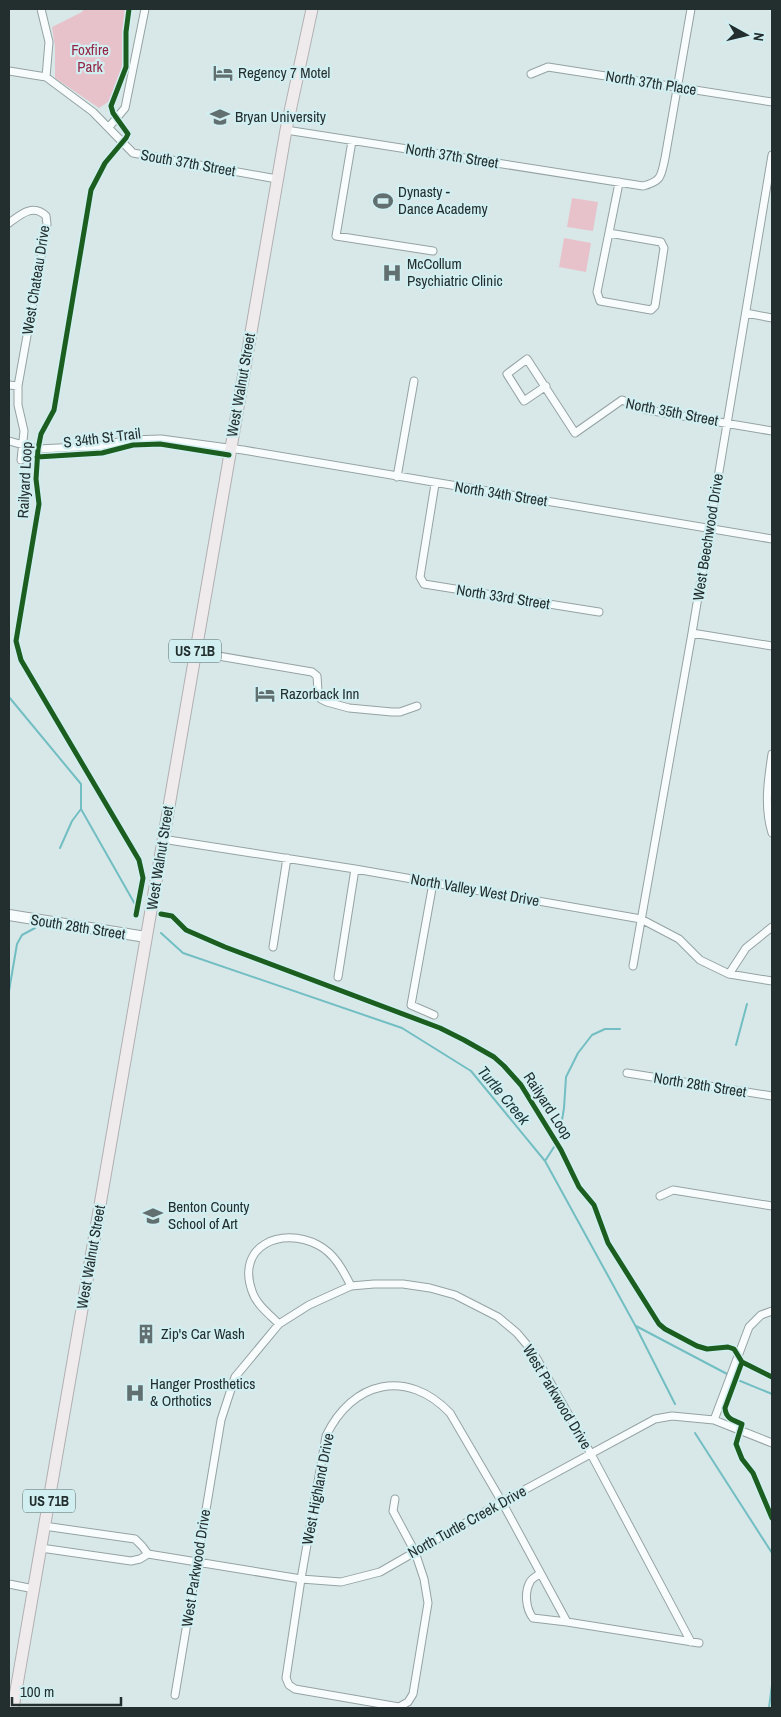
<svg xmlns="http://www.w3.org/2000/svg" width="781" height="1717" font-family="'Archivo Narrow',sans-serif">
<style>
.green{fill:#e8c2ca}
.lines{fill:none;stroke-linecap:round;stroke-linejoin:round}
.stream{stroke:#72bec2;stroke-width:2}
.street-casing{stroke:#95a2a3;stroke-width:9}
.secondary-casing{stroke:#95a2a3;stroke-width:12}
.primary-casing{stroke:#b1afb1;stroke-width:13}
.street{stroke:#f9fcfc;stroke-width:7}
.secondary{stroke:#f9fcfc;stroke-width:10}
.primary{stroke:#efebec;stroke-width:11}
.cycleway-casing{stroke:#d1eef0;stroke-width:8}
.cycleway{stroke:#1b5e20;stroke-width:5}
.labels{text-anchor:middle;stroke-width:4.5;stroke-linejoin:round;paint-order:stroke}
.shield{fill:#d1eef0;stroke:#576869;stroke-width:1}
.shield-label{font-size:14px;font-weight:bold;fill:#232e2f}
.park-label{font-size:15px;fill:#952544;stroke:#d1eef0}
.poi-label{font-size:15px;fill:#232e2f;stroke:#d1eef0;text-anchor:start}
.street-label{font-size:15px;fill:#232e2f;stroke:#d1eef0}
.water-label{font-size:16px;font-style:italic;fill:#1e3637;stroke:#d1eef0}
</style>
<rect width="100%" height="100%" fill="#d8e8e9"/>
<path class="green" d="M84 9H126L123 30 125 54 122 75 111 100 99 108 55 78V47L52 27 82 12Z
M572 198 598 202 593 231 567 227Z
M564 238 591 243 586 272 559 267Z"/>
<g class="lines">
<path class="stream" d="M9 697 81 784V809L136 906
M60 848 72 821 81 809
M161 933 183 953 402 1028 471 1071 545 1161 635 1325 675 1404
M9 991 17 944 22 935 35 928
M736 1045 747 1004
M559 1138 564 1108 566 1077 578 1053 592 1035 605 1029H620
M545 1161 554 1147
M636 1326 729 1375
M733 1378 772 1394
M695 1433 772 1553
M769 1708 772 1685"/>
<defs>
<path id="street" d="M41 9 49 42 46 77
M9 71 46 77 93 112 133 153 277 179
M531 74 548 67 772 102
M109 127 125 108 145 9
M286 130 643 186C662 181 661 176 665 158L691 9
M352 141 336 236 433 251
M9 223C20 215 33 203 46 216L47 224 18 386V405L24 431 21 460
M609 233 661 242 664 248 655 306 651 310 600 301 597 292 618 188 619 182
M746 313 772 318
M9 385 18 386
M546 386 524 401 507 374 527 359 575 433 622 400 647 410 772 431
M9 441 38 449 99 446 129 440 161 439 243 450 772 539
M397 477 414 381
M435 484 420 577 424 584 599 612
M692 633 772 646
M195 652 312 672 317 676 318 691 321 699 327 702 349 708 392 712H400L417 706
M772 754C768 780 764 807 772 833
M162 839 355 869 641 919 679 939 700 960 729 974 772 981
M433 883 411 1005 434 1015
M273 947 287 858
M633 966 692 633 772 155
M729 974 746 948 772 927
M338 977 355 869
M627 1073 772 1096
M660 1196 673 1190 772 1206
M279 1324C269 1314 256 1304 252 1291 236 1246 281 1226 318 1245 334 1253 343 1270 351 1286
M714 1420 749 1327 761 1315 772 1311
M395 1499 393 1511 415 1552 424 1579 428 1603 413 1694 408 1702 399 1707 295 1689 289 1685 286 1678 301 1579 326 1436C352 1381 407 1368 450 1413L502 1502 567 1622 699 1643
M44 1526 135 1539 142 1546 148 1554
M41 1548 131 1561 140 1559 148 1554 301 1579 341 1582 380 1572 502 1502 655 1419 672 1416 714 1420 772 1443
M539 1574C537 1576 531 1579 530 1582 524 1593 526 1609 533 1618L567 1622
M9 1584 34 1589
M175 1695 221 1420 235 1377 279 1324 309 1305 351 1286 374 1284H403L430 1288 455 1295 498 1317 517 1333 533 1352 591 1454 691 1642"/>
<path id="secondary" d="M9 915 146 937"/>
<path id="primary" d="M13 1708 286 130 312 9"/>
</defs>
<use href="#street" class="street-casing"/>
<use href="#secondary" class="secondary-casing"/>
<use href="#primary" class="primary-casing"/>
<use href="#street" class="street"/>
<use href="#secondary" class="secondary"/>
<use href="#primary" class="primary"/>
<defs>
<path id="cycleway" d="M129 9 126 32V67L111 106 113 113 128 134 126 138 105 163 91 190 54 410 41 434 38 449 36 479 39 504 16 641 21 660 139 860 143 878 136 915
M37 457 102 453 133 445 160 444 229 455
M161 914 172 916 186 930 225 947 440 1028 464 1040 494 1057 504 1066 521 1085 561 1150 579 1187 594 1205 608 1243 659 1324 665 1329 697 1346 707 1349 728 1347 734 1349 742 1362 772 1377
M742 1362 725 1408C726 1419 733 1420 742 1424L736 1444 742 1459 753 1473 772 1518"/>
</defs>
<use href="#cycleway" class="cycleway-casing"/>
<use href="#cycleway" class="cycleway"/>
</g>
<defs>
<symbol id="hotel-bare" viewBox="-9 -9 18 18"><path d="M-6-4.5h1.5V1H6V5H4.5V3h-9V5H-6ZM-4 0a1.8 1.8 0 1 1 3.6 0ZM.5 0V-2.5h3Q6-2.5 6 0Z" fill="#626f70" stroke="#d1eef0" stroke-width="2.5" paint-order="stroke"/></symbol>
<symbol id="university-bare" viewBox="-9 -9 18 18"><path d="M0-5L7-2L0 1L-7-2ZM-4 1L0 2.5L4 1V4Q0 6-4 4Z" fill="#626f70" stroke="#d1eef0" stroke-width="2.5" paint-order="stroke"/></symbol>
<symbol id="stadium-bare" viewBox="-9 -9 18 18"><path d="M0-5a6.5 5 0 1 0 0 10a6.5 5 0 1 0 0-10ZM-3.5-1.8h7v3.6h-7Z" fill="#626f70" stroke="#d1eef0" stroke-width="2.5" paint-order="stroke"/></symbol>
<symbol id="hospital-bare" viewBox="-9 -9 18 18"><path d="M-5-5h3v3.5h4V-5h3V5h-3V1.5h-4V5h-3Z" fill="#626f70" stroke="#d1eef0" stroke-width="2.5" paint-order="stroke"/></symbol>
<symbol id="school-bare" viewBox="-9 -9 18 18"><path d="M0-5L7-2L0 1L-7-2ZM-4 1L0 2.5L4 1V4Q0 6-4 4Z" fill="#626f70" stroke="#d1eef0" stroke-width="2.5" paint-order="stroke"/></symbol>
<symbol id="building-bare" viewBox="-9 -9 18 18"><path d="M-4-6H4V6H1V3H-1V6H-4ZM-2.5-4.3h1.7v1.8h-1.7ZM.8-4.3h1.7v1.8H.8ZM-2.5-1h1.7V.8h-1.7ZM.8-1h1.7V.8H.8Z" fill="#626f70" stroke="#d1eef0" stroke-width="2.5" paint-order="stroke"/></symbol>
</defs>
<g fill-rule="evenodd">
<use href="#hotel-bare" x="209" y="59" width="28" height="28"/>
<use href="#university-bare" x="206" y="103" width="28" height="28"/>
<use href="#stadium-bare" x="369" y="187" width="28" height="28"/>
<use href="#hospital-bare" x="378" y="259" width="28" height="28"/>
<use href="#hotel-bare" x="251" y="680" width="28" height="28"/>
<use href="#school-bare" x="139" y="1202" width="28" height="28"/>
<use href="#building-bare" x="132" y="1320" width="28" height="28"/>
<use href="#hospital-bare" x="121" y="1379" width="28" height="28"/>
</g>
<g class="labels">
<g class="shield">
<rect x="169" y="639.5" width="52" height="23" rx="4"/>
<rect x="23" y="1489.5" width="52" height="23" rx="4"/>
</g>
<g class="shield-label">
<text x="195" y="656">US 71B</text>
<text x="49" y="1506">US 71B</text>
</g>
<g class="park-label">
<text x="90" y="55">Foxfire<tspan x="90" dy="17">Park</tspan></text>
</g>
<g class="poi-label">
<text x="238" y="78">Regency 7 Motel</text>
<text x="235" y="122">Bryan University</text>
<text x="398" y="197">Dynasty -<tspan x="398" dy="17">Dance Academy</tspan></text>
<text x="407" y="269">McCollum<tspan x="407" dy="17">Psychiatric Clinic</tspan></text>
<text x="280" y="699">Razorback Inn</text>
<text x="168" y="1212">Benton County<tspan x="168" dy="17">School of Art</tspan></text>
<text x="161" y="1339">Zip's Car Wash</text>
<text x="150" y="1389">Hanger Prosthetics<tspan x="150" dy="17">&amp; Orthotics</tspan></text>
</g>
<g class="street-label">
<text transform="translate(651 83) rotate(9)" y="5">North 37th Place</text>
<text transform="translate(452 156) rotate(9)" y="5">North 37th Street</text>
<text transform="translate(188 163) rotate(10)" y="5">South 37th Street</text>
<text transform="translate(36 280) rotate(-81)" y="5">West Chateau Drive</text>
<text transform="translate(241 385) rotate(-80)" y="5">West Walnut Street</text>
<text transform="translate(672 412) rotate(11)" y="5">North 35th Street</text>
<text transform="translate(102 438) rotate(-7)" y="5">S 34th St Trail</text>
<text transform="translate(25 480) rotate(-87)" y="5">Railyard Loop</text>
<text transform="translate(501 494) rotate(9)" y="5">North 34th Street</text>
<text transform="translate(708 537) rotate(-81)" y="5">West Beechwood Drive</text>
<text transform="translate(503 597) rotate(9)" y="5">North 33rd Street</text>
<text transform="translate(160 858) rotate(-81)" y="5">West Walnut Street</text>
<text transform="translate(475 890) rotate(10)" y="5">North Valley West Drive</text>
<text transform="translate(78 927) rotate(9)" y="5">South 28th Street</text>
<text transform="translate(700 1085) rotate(9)" y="5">North 28th Street</text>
<text transform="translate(548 1106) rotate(57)" y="5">Railyard Loop</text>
<text transform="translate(91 1257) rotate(-80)" y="5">West Walnut Street</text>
<text transform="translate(557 1397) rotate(59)" y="5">West Parkwood Drive</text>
<text transform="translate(318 1489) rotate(-79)" y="5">West Highland Drive</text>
<text transform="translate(467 1522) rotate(-29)" y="5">North Turtle Creek Drive</text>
<text transform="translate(196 1568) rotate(-81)" y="5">West Parkwood Drive</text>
</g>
<g class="water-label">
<text transform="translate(504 1095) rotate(50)" y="6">Turtle Creek</text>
</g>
</g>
<rect width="781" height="1717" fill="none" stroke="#232e2f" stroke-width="20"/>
<g transform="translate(746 35) rotate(98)" stroke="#d1eef0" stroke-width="4" paint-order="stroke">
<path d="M0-4L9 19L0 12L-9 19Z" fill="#232e2f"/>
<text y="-8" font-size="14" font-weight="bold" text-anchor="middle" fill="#232e2f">N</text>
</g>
<path d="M12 1697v8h109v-8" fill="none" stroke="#232e2f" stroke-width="2.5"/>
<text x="20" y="1697" font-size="15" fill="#232e2f" stroke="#d1eef0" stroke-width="4" paint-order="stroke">100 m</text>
</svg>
